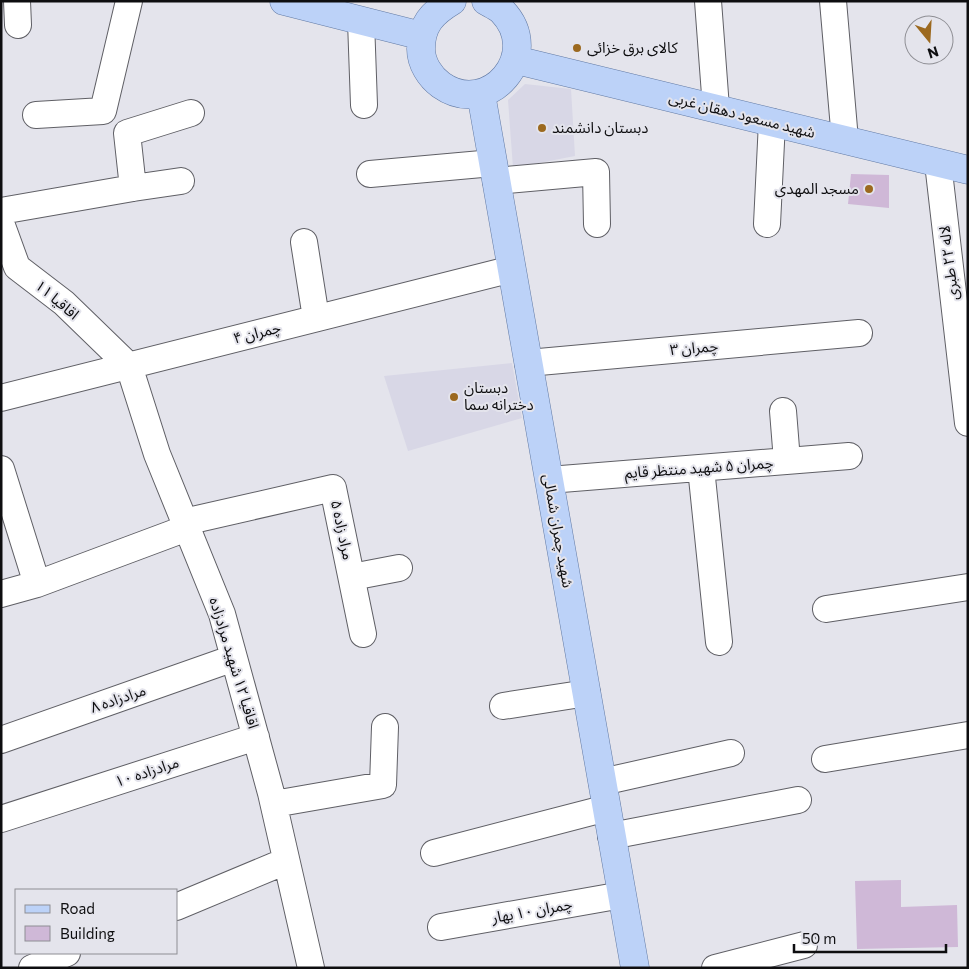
<svg xmlns="http://www.w3.org/2000/svg" width="969" height="969" font-family="Commissioner,'Noto Sans Arabic',sans-serif">
<style>
.built{fill:#d8d7e6}
.building{fill:#cfb8d7}
.lines{fill:none;stroke-linecap:round;stroke-linejoin:round}
.minor-casing{stroke:#5f5f65;stroke-width:28}
.major-casing{stroke:#627aa4;stroke-width:29}
.minor{stroke:#fff;stroke-width:26}
.major{stroke:#bcd2f8;stroke-width:28}
.poi-dot{fill:#9c691f;stroke:#e4e4ec;stroke-width:2}
.labels{text-anchor:middle;stroke-width:4;stroke-linejoin:round;paint-order:stroke}
.poi-label{font-size:15px;fill:#0e0e10;stroke:#e4e4ec;text-anchor:start}
.street-label{font-size:15px;fill:#0e0e10;stroke:#e4e4ec}
</style>
<rect width="100%" height="100%" fill="#e4e4ec"/>
<path class="built" d="M525 84 571 89 575 156 513 168 508 100Z
M512 363 522 418 408 451 384 376Z"/>
<path class="building" d="M851 174 889 175V208L848 204Z
M901 880V907L957 905 958 947 857 949 855 881Z"/>
<g class="lines">
<defs>
<path id="minor" d="M17 1 18 25
M708 1 716 108
M833 1 845 140
M361 21 364 105
M36 115 103 111 129 1
M938 163 968 423
M370 174 493 163
M496 181 596 172 597 224
M133 188 127 133 191 113
M1 211 133 188 181 181
M1 223 17 267 64 303 129 366 157 454 222 614 271 793 311 968
M767 224 772 122
M304 242 316 318
M528 363 859 333
M1 398 512 269
M783 411 787 461
M701 468 719 642
M1 469 37 584
M549 480 849 456
M184 522 333 488 363 634
M352 577 399 568
M1 594 37 584 187 528
M826 609 968 587
M503 706 587 693
M1 740 234 658
M825 759 968 735
M602 782 731 753
M274 804 383 785 385 727
M1 819 256 737
M611 836 798 800
M434 853 607 808
M176 907 286 861
M441 927 622 895
M32 968 67 953
M715 968 804 945"/>
<path id="major" d="M284 1 422 36
M452 1C432 13 421 25 421 49 421 63 430 77 441 85 489 119 544 54 502 11 498 7 491 4 486 1
M516 60 968 170
M481 94 635 968"/>
</defs>
<use href="#minor" class="minor-casing"/>
<use href="#major" class="major-casing"/>
<use href="#minor" class="minor"/>
<use href="#major" class="major"/>
</g>
<g class="poi-dot">
<circle cx="577" cy="48" r="5"/>
<circle cx="542" cy="128" r="5"/>
<circle cx="869" cy="189" r="5"/>
<circle cx="454" cy="397" r="5"/>
</g>
<g class="labels">
<g class="poi-label">
<text x="587" y="53">کالای برق خزائی</text>
<text x="552" y="133">دبستان دانشمند</text>
<text x="859" y="194" text-anchor="end">مسجد المهدی</text>
<text x="464" y="393">دبستان<tspan x="464" dy="17">دخترانه سما</tspan></text>
</g>
<g class="street-label">
<text transform="translate(742 115) rotate(14)" y="5">شهید مسعود دهقان غربی</text>
<text transform="translate(949 263) rotate(-97)" y="5">لاله ۲۲ طبری</text>
<text transform="translate(57 300) rotate(40)" y="5">اقاقیا ۱۱</text>
<text transform="translate(257 333) rotate(-14)" y="5">چمران ۴</text>
<text transform="translate(694 348) rotate(-5)" y="5">چمران ۳</text>
<text transform="translate(699 468) rotate(-4)" y="5">چمران ۵ شهید منتظر قایم</text>
<text transform="translate(342 530) rotate(78)" y="5">مراد زاده ۵</text>
<text transform="translate(558 531) rotate(80)" y="5">شهید چمران شمالی</text>
<text transform="translate(234 663) rotate(73)" y="5">اقاقیا ۱۲ شهید مرادزاده</text>
<text transform="translate(118 699) rotate(-19)" y="5">مرادزاده ۸</text>
<text transform="translate(147 772) rotate(-18)" y="5">مرادزاده ۱۰</text>
<text transform="translate(532 911) rotate(-10)" y="5">چمران ۱۰ بهار</text>
</g>
</g>
<rect width="969" height="969" fill="none" stroke="#0e0e10" stroke-width="5"/>
<rect x="15" y="889" width="162" height="65" fill="#e4e4ec" stroke="#8e8e94"/>
<rect x="25" y="905" width="25" height="8" fill="#bcd2f8" stroke="#8e8e94"/>
<text x="60" y="914" font-size="15" fill="#0e0e10">Road</text>
<rect x="25" y="926" width="25" height="15" fill="#cfb8d7" stroke="#8e8e94"/>
<text x="60" y="939" font-size="15" fill="#0e0e10">Building</text>
<g transform="translate(929 40) rotate(162)"><circle r="24" fill="#e4e4ec" stroke="#8e8e94"/>
<path d="M0-4L9 19L0 12L-9 19Z" fill="#9c691f"/>
<text y="-8" font-size="14" font-weight="bold" text-anchor="middle" fill="#0e0e10">N</text>
</g>
<path d="M794 944v8h152v-8" fill="none" stroke="#0e0e10" stroke-width="2.5"/>
<text x="802" y="944" font-size="15" fill="#0e0e10" stroke="#e4e4ec" stroke-width="4" paint-order="stroke">50 m</text>
</svg>
